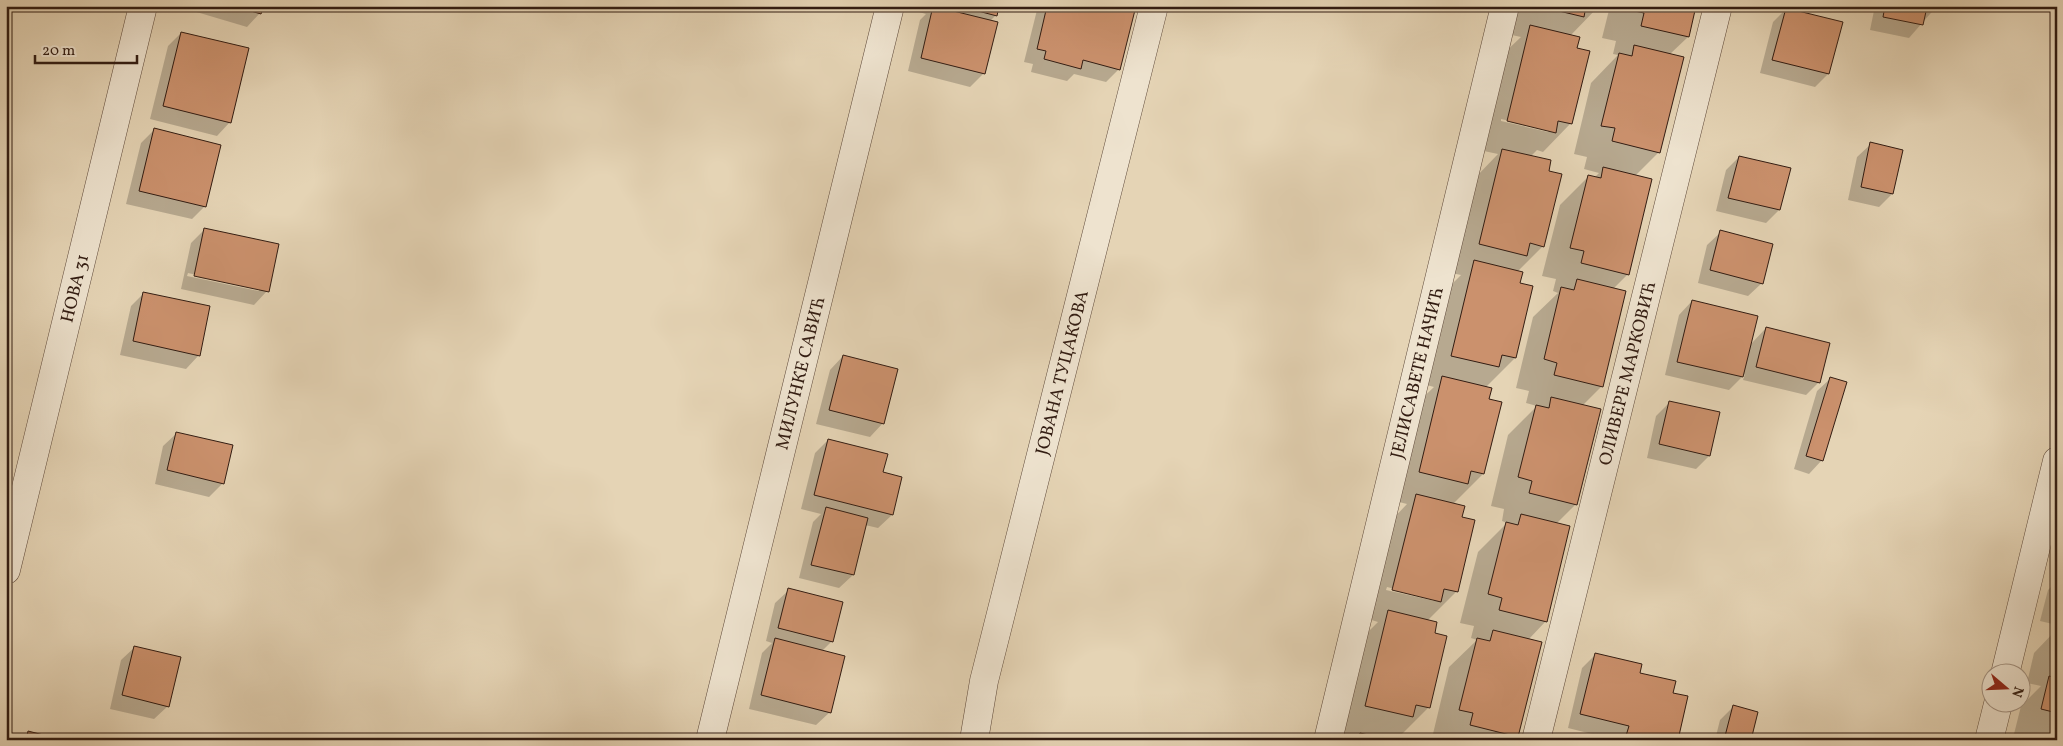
<svg xmlns="http://www.w3.org/2000/svg" width="2063" height="746" font-family="Vollkorn,serif">
<style>
.shadow{fill:#0003;fill-rule:evenodd}
.building{fill:#cb916d;stroke:#321c12}
.lines{fill:none;stroke-linecap:round;stroke-linejoin:round}
.minor-casing{stroke:#5f4a3b;stroke-width:29}
.minor{stroke:#eee3cf;stroke-width:28}
.labels{text-anchor:middle;stroke-width:4;stroke-linejoin:round;paint-order:stroke}
.street-label{font-size:18px;fill:#321c12;stroke:#eee3cf}
</style>
<rect width="100%" height="100%" fill="#e5d4b5"/>
<filter id="stains"><feTurbulence type="fractalNoise" baseFrequency=".004" numOctaves="4"/><feColorMatrix values="0 0 0 0 .2 0 0 0 0 .09 0 0 0 0 .02 0 0 0 .5 -.17"/></filter>
<radialGradient id="worn" r=".72"><stop offset=".6" stop-color="#630" stop-opacity="0"/><stop offset="1" stop-color="#630" stop-opacity=".3"/></radialGradient>
<path class="shadow" d="M183 6H262L260 13 247 27 183 8Z
M920 6H998L996 15 990 21 984 73 970 87 908 71 920 20 926 14 919 12Z
M1038 6H1134L1119 69 1106 82 1074 74 1067 81 1031 72 1033 64 1024 62Z
M1514 6H1599L1570 36 1576 49 1571 123 1543 152 1537 150 1530 157 1543 246 1517 272 1519 284 1515 358 1485 388 1487 400 1500 403 1483 474 1453 504 1461 518 1456 592 1427 621 1429 707 1400 736 1394 735 1389 740H1354L1337 734 1360 640 1378 622 1365 618 1388 524 1407 504 1391 500 1414 406 1434 387 1423 384 1446 290 1461 275 1451 273 1474 179 1498 154 1479 150 1502 55 1521 37 1507 34ZM1501 119 1550 130 1548 132 1501 121ZM1387 587 1435 599V601L1386 590Z
M1610 6H1695L1688 37 1669 55 1659 152 1635 176 1628 274 1613 289 1602 386 1582 406 1576 504 1556 524 1546 621 1528 640 1517 737 1514 740H1438L1432 738 1449 667 1477 640 1471 638 1474 626 1460 623 1478 552 1507 523 1502 521 1504 509 1491 506 1508 435 1537 406 1526 403 1529 391 1516 388 1533 317 1558 293 1553 291 1556 279 1542 276 1560 205 1588 177 1594 178 1599 173 1584 169 1587 157 1574 154 1591 83 1618 55 1613 54 1616 41 1602 38Z
M1875 6H1937L1909 38 1870 30Z
M1786 9 1828 74 1815 87 1760 73 1773 22Z
M181 33 230 122 217 136 150 119 168 46Z
M154 130 205 206 192 219 126 204 141 143Z
M1871 144 1892 194 1879 207 1848 200 1857 157Z
M1739 157 1779 210 1766 223 1716 211 1726 170Z
M204 230 267 291 254 305 181 289 191 243ZM188 273 259 289V291L187 276Z
M1721 232 1762 283 1748 296 1698 283 1707 245Z
M144 293 199 355 186 369 120 355 131 306Z
M1692 301 1750 345 1766 328 1819 382 1806 395 1743 380 1745 374 1729 390 1665 375 1679 315Z
M843 356 883 423 870 437 816 424 830 370Z
M1831 378 1822 460 1809 474 1794 469 1817 391Z
M1670 402 1719 413 1709 456 1696 469 1647 458 1656 416Z
M177 433 223 483 209 497 155 484 163 446Z
M828 440 882 473 901 478 892 515 878 528 865 525 853 575 839 588 799 578 813 522 821 514 801 509 815 453Z
M2057 581V625L2040 621 2048 590Z
M789 590 832 641 822 651 830 712 816 725 749 709 762 653 772 643 766 641 775 603Z
M2057 629V740L2013 738 2021 706 2041 686 2027 683 2034 653Z
M135 647 168 706 154 719 110 709 121 660Z
M1595 655 1638 674 1672 694 1677 740H1616L1568 728 1582 668Z
M1733 707 1750 740H1715L1720 720Z
M29 732 58 740H22Z"/>
<path class="building" d="M234 6H264L261 14Z
M933 6 998 22 985 74 921 58Z
M959 6H999L997 16Z
M1047 6H1136L1120 70 1083 60 1081 69 1044 59 1046 51 1037 49Z
M1538 6H1586L1584 17Z
M1631 6H1696L1689 37 1641 26 1644 13 1630 10Z
M1885 6H1938V10L1927 7 1923 25 1883 17Z
M1786 8 1843 22 1829 74 1772 60Z
M1530 25 1580 37 1577 48 1590 51 1572 124 1558 121 1556 133 1507 121Z
M181 32 249 48 231 123 163 106Z
M1634 45 1684 57 1660 153 1612 141 1615 128 1601 126 1619 53 1632 56Z
M154 128 221 145 206 207 139 191Z
M1870 142 1903 150 1893 194 1861 187Z
M1502 149 1551 160 1549 171 1562 174 1544 247 1530 243 1527 256 1479 244Z
M1739 156 1791 168 1780 210 1728 198Z
M1603 167 1652 179 1629 275 1581 263 1584 251 1570 248 1588 175 1601 178Z
M204 228 279 244 269 292 194 276Z
M1720 230 1773 244 1763 284 1710 270Z
M1474 260 1523 272 1520 283 1533 286 1516 358 1502 355 1499 367 1451 356Z
M1577 279 1626 291 1603 387 1554 375 1557 363 1544 359 1561 287 1574 290Z
M143 292 210 306 200 356 133 341Z
M1692 300 1758 316 1743 377 1677 362Z
M1766 327 1830 343 1820 383 1756 367Z
M843 355 898 369 884 424 829 410Z
M1442 376 1492 388 1489 399 1502 402 1484 474 1471 471 1468 484 1419 472Z
M1830 377 1847 382 1823 461 1806 456Z
M1551 397 1601 409 1577 505 1529 493 1532 481 1518 477 1536 405 1549 408Z
M1669 401 1720 412 1710 456 1659 444Z
M176 432 233 445 224 484 167 470Z
M828 439 888 454 883 472 902 477 893 515 814 495Z
M1416 494 1465 506 1462 517 1475 520 1458 592 1444 589 1441 602 1392 590Z
M826 507 868 518 854 575 811 565Z
M1521 514 1570 526 1547 622 1499 610 1502 598 1488 594 1506 522 1518 525Z
M788 588 843 602 833 642 778 628Z
M1388 610 1437 622 1435 633 1447 636 1430 708 1416 705 1413 717 1365 706Z
M1493 630 1542 642 1518 737 1470 725 1473 713 1459 710 1477 638 1490 641Z
M775 638 845 656 831 713 761 695Z
M134 646 181 657 169 707 122 695Z
M1595 653 1642 664 1640 673 1676 681 1673 693 1688 696 1678 740 1625 739 1629 726 1580 714Z
M2049 676 2057 678V713L2041 709Z
M1733 705 1758 712 1751 740H1724Z
M28 731 59 739V740H26Z
M1360 733 1389 740H1358Z"/>
<g class="lines">
<defs>
<g id="minor">
<path id="s1" d="M6 570 143 6"/>
<path d="M2005 674 2057 461"/>
<path id="s2" d="M710 740 890 6"/>
<path id="s3" d="M974 740 984 681 1154 6"/>
<path id="s4" d="M1328 740 1505 6"/>
<path id="s5" d="M1536 740 1718 6"/>
<path d="M1989 740 1998 704"/>
</g>
</defs>
<use href="#minor" class="minor-casing"/>
<use href="#minor" class="minor"/>
</g>
<g class="labels">
<g class="street-label">
<text dy="6" stroke="none"><textPath href="#s1" startOffset="290">НОВА 31</textPath></text>
<text dy="6" stroke="none"><textPath href="#s3" startOffset="378">ЈОВАНА ТУЦАКОВА</textPath></text>
<text dy="6" stroke="none"><textPath href="#s2" startOffset="378">МИЛУНКЕ САВИЋ</textPath></text>
<text dy="6" stroke="none"><textPath href="#s4" startOffset="378">ЈЕЛИСАВЕТЕ НАЧИЋ</textPath></text>
<text dy="6" stroke="none"><textPath href="#s5" startOffset="378">ОЛИВЕРЕ МАРКОВИЋ</textPath></text>
</g>
</g>
<rect width="2063" height="746" fill="none" stroke="#e5d4b5" stroke-width="25"/>
<rect x="8" y="8" width="2048" height="731" fill="none" stroke="#321c12" stroke-width="2.5"/>
<rect x="12" y="12" width="2038" height="721" fill="none" stroke="#321c12"/>
<g transform="translate(2006 688) rotate(109)"><circle r="24" fill="#eee3cf" stroke="#a39383"/>
<path d="M0-4L9 19L0 12L-9 19Z" fill="#8f2418"/>
<text y="-8" font-size="14" font-weight="bold" text-anchor="middle" fill="#321c12">N</text>
</g>
<path d="M35 55v8h102v-8" fill="none" stroke="#321c12" stroke-width="2.5"/>
<text x="42" y="55" font-size="15" fill="#321c12" stroke="#eee3cf" stroke-width="4" paint-order="stroke">20 m</text>
<rect width="100%" height="100%" filter="url(#stains)"/>
<rect width="100%" height="100%" fill="url(#worn)"/>
</svg>
